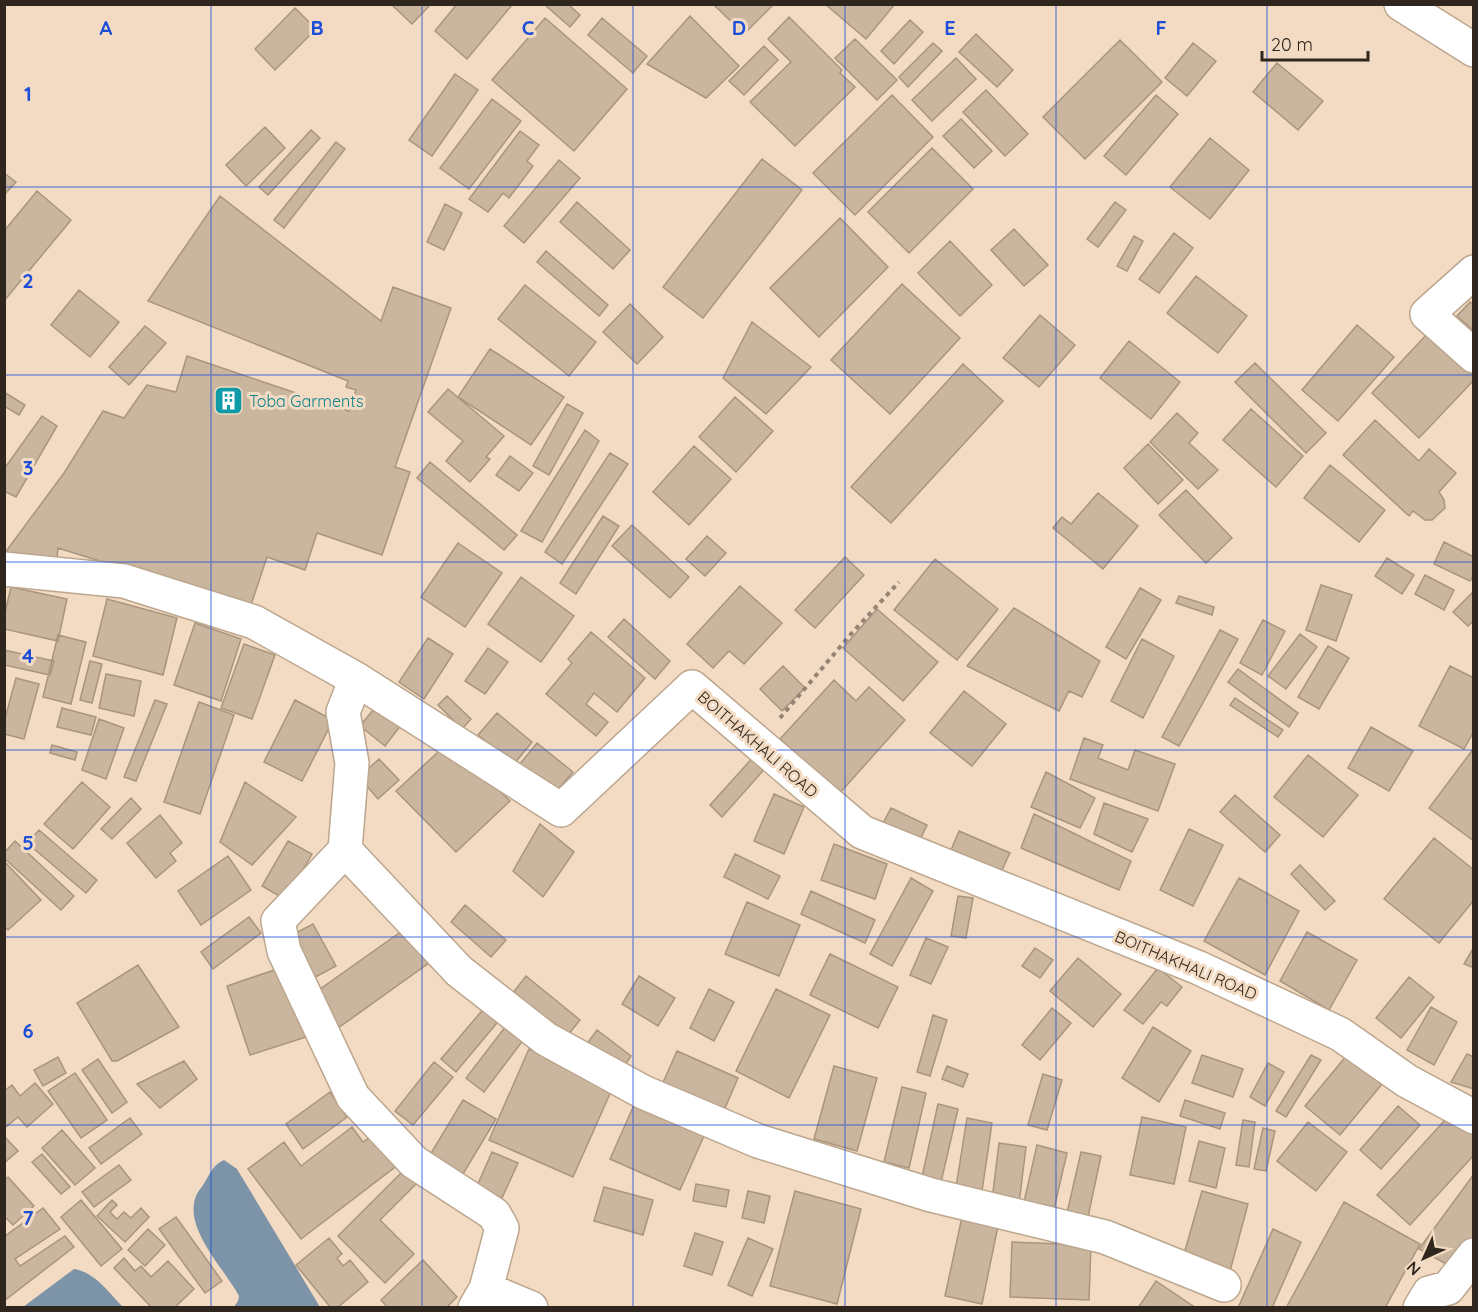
<svg xmlns="http://www.w3.org/2000/svg" width="1478" height="1312" font-family="Quicksand,sans-serif">
<style>
.water{fill:#7d93a8}
.building{fill:#cab59e;stroke:#a9947d;stroke-width:1.5}
.lines{fill:none;stroke-linecap:round;stroke-linejoin:round}
.minor-casing{stroke:#bca68e;stroke-width:36}
.path{stroke:#958473;stroke-width:4;stroke-dasharray:4.5 4.5;stroke-linecap:butt}
.minor{stroke:#fff;stroke-width:33}
.grid{fill:none;stroke:#1d4ed8;stroke-width:1.5;stroke-opacity:0.55}
.labels{text-anchor:middle;stroke-width:6;stroke-linejoin:round;paint-order:stroke}
.culture-label{font-size:16px;fill:#0d838f;stroke:#f2dbc2;text-anchor:start}
.street-label{font-size:16px;fill:#2f261d;stroke:#f2dbc2}
.grid-label{font-size:20px;text-anchor:middle;font-weight:bold;fill:#1d4ed8;stroke:#f2dbc2;stroke-width:6;stroke-linejoin:round;paint-order:stroke}
</style>
<rect width="100%" height="100%" fill="#f2dbc2"/>
<path class="water" d="M224 1160 237 1169 320 1307H234L238 1301 239 1296C225 1269 183 1229 196 1196 198 1191 203 1186 206 1180 211 1172 214 1164 224 1160Z
M74 1269C95 1272 109 1293 123 1307H23Z"/>
<path class="building" d="M391 4H431L412 24Z
M457 4 512 5 467 59 435 31Z
M544 4H568L580 15 570 27Z
M713 4H770L772 6 744 34Z
M825 4H895L866 39Z
M295 8 316 29 275 70 255 49Z
M690 16 739 66 706 98 647 64Z
M789 17 842 70 840 73 855 87 795 146 750 102 791 62 768 39Z
M545 18 627 89 574 151 492 80Z
M602 18 647 56 633 73 588 35Z
M910 20 923 32 894 64 881 51Z
M976 34 1013 70 997 87 959 52Z
M855 39 897 80 877 100 835 58Z
M1120 40 1162 82 1085 159 1043 117Z
M933 43 942 51 908 87 899 77Z
M1193 43 1216 61 1187 96 1165 78Z
M764 46 778 60 744 95 729 81Z
M956 58 976 79 932 121 912 100Z
M1277 63 1323 101 1298 130 1253 92Z
M455 74 478 90 432 156 409 140Z
M986 90 1028 134 1005 156 963 112Z
M892 95 933 137 855 215 813 173Z
M1156 95 1178 114 1126 175 1104 156Z
M492 99 521 121 469 189 440 168Z
M961 119 992 151 974 168 943 136Z
M265 127 285 148 246 186 226 165Z
M311 130 320 138 268 195 259 187Z
M520 131 539 145 527 161 533 166 509 198 503 193 488 212 469 199Z
M1210 138 1249 170 1210 219 1170 187Z
M336 142 345 149 284 228 274 220Z
M932 148 973 189 909 253 868 212Z
M762 159 802 190 703 318 663 287Z
M559 160 580 178 524 243 504 226Z
M4 173 16 182 4 195Z
M37 191 71 220 4 301V231Z
M220 196 381 321 393 287 451 308 395 467 410 472 382 555 317 533 305 570 267 557 250 608 58 548 56 567 4 554 64 473 103 411 124 418 147 385 176 392 187 356 349 411 356 390 346 387 348 381 148 301Z
M577 202 630 250 613 269 560 222Z
M1115 202 1126 210 1098 247 1087 239Z
M445 204 462 213 444 250 427 242Z
M840 218 888 267 819 337 770 288Z
M1014 229 1048 265 1024 286 991 250Z
M1174 233 1193 248 1159 293 1139 279Z
M1134 236 1143 241 1127 271 1117 266Z
M950 241 992 285 960 316 918 273Z
M546 251 608 305 599 316 537 262Z
M1196 276 1247 316 1218 353 1167 313Z
M902 284 960 338 890 414 831 360Z
M525 285 596 342 569 376 498 319Z
M79 290 119 322 90 357 51 325Z
M1470 302 1474 305V331L1457 316Z
M630 304 663 337 637 364 603 332Z
M1040 315 1075 345 1039 387 1003 358Z
M752 322 811 367 766 414 723 378Z
M1357 325 1394 357 1338 421 1302 390Z
M145 326 166 343 129 385 109 367Z
M1428 333 1474 375V380L1419 438 1372 393Z
M1129 341 1180 382 1151 419 1100 378Z
M490 349 564 397 531 445 458 397Z
M1255 363 1326 433 1306 453 1235 382Z
M963 364 1003 401 891 523 851 487Z
M448 389 504 436 486 457 490 459 470 482 446 461 463 441 428 412Z
M4 392 25 405 19 415 4 406Z
M735 397 773 431 736 472 699 437Z
M567 404 583 413 549 475 533 466Z
M1251 409 1303 456 1276 487 1223 440Z
M1177 413 1198 433 1189 443 1218 470 1198 489 1150 442Z
M42 416 57 426 16 497 4 491V469Z
M1375 420 1419 461 1429 449 1456 473 1439 492 1444 500 1445 508 1432 520H1425L1413 511 1409 516 1343 455Z
M585 430 599 441 542 542 521 531Z
M1148 444 1183 480 1158 504 1124 468Z
M694 446 731 479 689 525 653 492Z
M610 453 628 464 562 564 545 552Z
M510 456 533 473 519 491 496 475Z
M430 462 517 535 504 550 417 478Z
M1330 465 1385 510 1359 542 1304 498Z
M1186 490 1232 538 1206 563 1159 515Z
M1098 493 1138 526 1103 569 1053 528 1062 517 1071 524Z
M603 516 619 526 576 594 560 583Z
M632 525 689 577 670 598 612 546Z
M707 536 726 553 705 576 686 559Z
M1444 542 1474 557V574L1470 581 1434 564Z
M458 543 502 573 465 627 421 597Z
M845 557 864 575 815 628 795 610Z
M1387 558 1414 575 1402 594 1375 576Z
M935 559 998 609 957 660 894 610Z
M1425 575 1454 590 1444 610 1415 594Z
M521 577 574 616 541 662 488 624Z
M1321 585 1352 595 1336 641 1306 630Z
M740 586 782 623 744 664 729 651 713 668 687 644Z
M11 587 67 599 58 641 4 629V617Z
M1140 588 1161 600 1126 659 1106 647Z
M1474 591V620L1468 626 1453 612Z
M1179 596 1214 607 1212 615 1176 603Z
M107 599 177 618 163 675 93 656Z
M1014 608 1100 661 1082 697 1069 691 1059 711 967 666Z
M877 609 938 662 903 701 843 648Z
M624 619 670 661 655 679 608 637Z
M1263 620 1285 631 1262 675 1240 663Z
M195 623 241 639 221 701 174 685Z
M1220 630 1238 639 1179 746 1162 737Z
M591 632 645 678 617 712 594 693 586 704 608 722 596 736 546 694 572 663 568 659Z
M1300 634 1317 647 1286 689 1268 676Z
M58 635 86 642 71 704 43 697Z
M428 638 453 654 424 699 399 682Z
M1142 639 1174 656 1143 718 1111 701Z
M244 644 275 655 252 719 221 708Z
M1328 646 1349 658 1319 709 1298 697Z
M488 648 508 662 485 694 465 681Z
M4 650 54 661 50 675 4 665Z
M90 661 102 664 92 703 80 700Z
M783 666 805 688 782 711 760 689Z
M1450 666 1474 678V731L1464 749 1419 726Z
M1238 669 1298 713 1289 727 1228 682Z
M106 674 141 681 134 716 99 708Z
M16 678 39 684 24 739 4 734V722Z
M834 680 856 701 869 687 905 720 839 794 780 739Z
M964 691 1006 724 972 766 930 733Z
M447 696 471 719 462 729 438 705Z
M1235 698 1283 730 1278 737 1230 705Z
M155 700 167 704 136 781 124 777Z
M295 700 333 720 302 781 264 762Z
M199 702 234 715 200 814 164 802Z
M377 705 401 725 385 746 360 726Z
M62 708 96 717 91 735 57 727Z
M497 713 532 742 514 764 478 735Z
M99 719 124 728 106 779 82 770Z
M1371 727 1413 751 1389 791 1348 768Z
M1084 738 1103 745 1098 758 1128 770 1135 750 1175 764 1158 811 1070 779Z
M450 741 510 801 456 852 396 791Z
M537 743 573 772 554 794 519 765Z
M52 745 77 752 75 760 50 753Z
M1474 748V841L1429 808Z
M756 754 768 765 722 817 710 805Z
M1308 755 1358 795 1323 837 1274 797Z
M379 759 399 780 378 799 359 777Z
M1046 772 1095 798 1080 828 1031 807Z
M82 782 110 807 73 849 44 824Z
M245 782 296 817 252 865 220 842Z
M774 794 804 807 784 854 754 841Z
M1235 795 1280 835 1265 852 1220 812Z
M131 798 141 809 112 839 101 829Z
M1104 803 1148 819 1132 852 1094 834Z
M891 808 927 825 917 846 880 829Z
M1034 814 1131 861 1119 890 1021 848Z
M160 815 182 843 170 853 176 861 156 878 127 843Z
M540 824 574 852 543 897 513 871Z
M1189 829 1223 845 1193 906 1160 890Z
M39 830 97 880 86 893 27 843Z
M959 831 1010 853 1001 872 951 850Z
M1434 838 1474 870V900L1439 943 1384 899Z
M15 841 74 896 61 910 4 858V853Z
M288 841 312 854 286 900 262 886Z
M834 844 887 864 875 899 821 880Z
M735 854 780 876 768 899 724 877Z
M228 856 251 890 201 925 178 891Z
M4 861 41 900 8 930 4 926Z
M1300 865 1335 901 1325 910 1291 874Z
M911 878 933 891 892 966 870 954Z
M1239 878 1299 911 1265 975 1204 941Z
M811 891 875 920 865 943 801 914Z
M958 896 973 898 966 938 951 936Z
M747 902 800 925 779 976 725 954Z
M465 905 506 940 491 957 451 922Z
M249 917 261 933 213 969 201 952Z
M313 924 336 966 310 980 286 938Z
M409 926 433 960 334 1031 309 997Z
M1307 932 1357 960 1329 1010 1280 981Z
M926 938 948 947 931 984 910 975Z
M1474 947V968L1464 964Z
M1035 948 1053 960 1040 978 1022 966Z
M830 954 898 987 878 1028 810 995Z
M1078 958 1121 994 1093 1027 1050 991Z
M138 965 179 1027 117 1061H112L77 1003Z
M283 967 306 1037 250 1055 227 986Z
M1158 968 1182 987 1167 1006 1161 1002 1143 1024 1124 1010Z
M526 976 580 1020 564 1040 509 998Z
M639 976 675 998 658 1026 622 1004Z
M1409 977 1434 997 1401 1038 1376 1018Z
M709 989 734 1002 714 1041 690 1028Z
M776 989 830 1015 789 1098 736 1071Z
M486 1006 501 1018 456 1072 441 1059Z
M1431 1007 1457 1022 1434 1065 1407 1050Z
M1052 1008 1071 1023 1040 1060 1022 1045Z
M933 1015 947 1020 930 1076 917 1072Z
M509 1022 527 1035 484 1092 466 1078Z
M1153 1027 1191 1051 1159 1102 1122 1078Z
M597 1030 631 1056 621 1071 586 1045Z
M529 1049 613 1087 573 1177 489 1140Z
M677 1051 738 1078 723 1113 661 1087Z
M1467 1054 1474 1057V1089L1451 1082Z
M1202 1055 1243 1069 1233 1097 1192 1083Z
M1311 1055 1321 1060 1286 1117 1276 1111Z
M1347 1055 1382 1084 1340 1135 1305 1106Z
M58 1057 66 1073 43 1086 34 1070Z
M98 1059 127 1102 112 1113 82 1070Z
M184 1061 197 1079 160 1108 137 1084Z
M434 1062 453 1077 413 1125 395 1111Z
M1268 1063 1284 1072 1265 1106 1250 1097Z
M834 1066 877 1078 857 1151 814 1139Z
M947 1066 968 1074 963 1087 942 1079Z
M75 1073 107 1120 81 1138 48 1091Z
M1043 1074 1062 1080 1047 1130 1028 1125Z
M35 1083 53 1104 27 1127 18 1117 6 1127 4 1125V1091L12 1085 20 1096Z
M902 1087 926 1093 909 1168 884 1162Z
M330 1092 347 1117 303 1149 286 1124Z
M463 1100 496 1119 463 1174 430 1155Z
M1185 1100 1225 1113 1220 1129 1180 1116Z
M938 1104 958 1109 941 1182 922 1177Z
M634 1105 704 1136 680 1190 610 1159Z
M1398 1106 1420 1125 1381 1169 1360 1150Z
M1453 1111 1474 1130V1155L1410 1225 1377 1195Z
M1142 1117 1186 1127 1174 1184 1130 1175Z
M130 1118 142 1134 101 1164 89 1148Z
M967 1118 992 1123 982 1191 956 1187Z
M1243 1120 1255 1122 1249 1167 1236 1165Z
M1308 1122 1347 1152 1316 1191 1277 1161Z
M352 1127 363 1142 380 1130 403 1161 301 1239 248 1169 284 1142 301 1166Z
M1263 1128 1275 1131 1266 1171 1254 1169Z
M62 1130 95 1168 75 1185 42 1148Z
M4 1136 18 1151 4 1163Z
M1199 1141 1225 1148 1216 1188 1189 1181Z
M999 1143 1026 1147 1019 1204 992 1200Z
M1037 1145 1067 1153 1054 1209 1024 1202Z
M492 1152 518 1163 502 1198 477 1186Z
M1081 1152 1101 1156 1088 1217 1067 1213Z
M42 1154 70 1187 61 1194 32 1162Z
M119 1165 131 1180 94 1207 82 1192Z
M405 1169 418 1182 380 1220 414 1254 385 1283 338 1236Z
M1474 1174V1240L1455 1269 1419 1249Z
M8 1177 34 1206 13 1225 4 1216V1181Z
M696 1184 729 1190 726 1207 693 1201Z
M604 1187 653 1200 643 1235 594 1221Z
M748 1191 770 1196 764 1223 742 1218Z
M795 1191 861 1209 837 1304 770 1286Z
M1202 1191 1248 1204 1229 1275 1182 1261Z
M81 1200 122 1249 101 1266 61 1217Z
M112 1200 117 1205 110 1212 117 1219 124 1212 131 1218 141 1208 149 1217 125 1242 97 1216Z
M1344 1202 1420 1244 1385 1308H1286Z
M43 1208 60 1229 15 1259 20 1266 65 1236 74 1247 4 1301V1237Z
M176 1217 222 1281 205 1293 159 1229Z
M962 1217 998 1226 982 1304 945 1296Z
M148 1229 165 1245 145 1266 128 1250Z
M1273 1229 1301 1242 1272 1308H1238Z
M695 1233 723 1242 712 1275 684 1266Z
M329 1238 342 1254 337 1258 343 1266 350 1260 368 1282 337 1308H331L296 1265Z
M748 1238 773 1249 752 1296 728 1285Z
M1012 1242 1091 1245 1089 1300 1010 1297Z
M124 1258 135 1271 141 1266 151 1277 168 1261 194 1289 174 1308H152L114 1268Z
M423 1260 457 1297 446 1308H388L381 1300Z
M1156 1281 1196 1308H1138Z"/>
<g class="lines">
<defs>
<path id="minor" d="M1401 4 1474 50
M1474 272 1427 314 1474 356
M4 569 124 581 254 622 356 679 561 810 692 687 862 832 1199 968 1340 1034 1407 1081 1474 1117
M356 679 343 712 352 763 345 850 278 921 284 951 353 1097 414 1162 494 1214 502 1228 486 1289 475 1308
M345 850 459 971 546 1039 643 1092 758 1141 931 1195 1105 1237 1224 1285
M486 1289 531 1308
M1420 1308 1429 1293 1448 1288 1474 1255"/>
</defs>
<use href="#minor" class="minor-casing"/>
<path class="path" d="M780 718 851 634 899 582"/>
<use href="#minor" class="minor"/>
</g>
<path class="grid" d="M211 4V1308M422 4V1308M633 4V1308M845 4V1308M1056 4V1308M1267 4V1308M4 187H1474M4 375H1474M4 562H1474M4 750H1474M4 937H1474M4 1125H1474"/>
<defs>
<symbol id="building-square" viewBox="-11 -11 22 22"><rect x="-9" y="-9" width="18" height="18" rx="4" fill="#0f9aa8" stroke="#f2dbc2"/><path d="M-4-6H4V6H1V3H-1V6H-4ZM-2.5-4.3h1.7v1.8h-1.7ZM.8-4.3h1.7v1.8H.8ZM-2.5-1h1.7V.8h-1.7ZM.8-1h1.7V.8H.8Z" fill="#fff"/></symbol>
</defs>
<g fill-rule="evenodd">
<use href="#building-square" x="212" y="384" width="33" height="33"/>
</g>
<g class="labels">
<g class="culture-label">
<text x="249" y="407">Toba Garments</text>
</g>
<g class="street-label">
<text transform="translate(758 744) rotate(41)" y="6">BOITHAKHALI ROAD</text>
<text transform="translate(1186 965) rotate(23)" y="6">BOITHAKHALI ROAD</text>
</g>
</g>
<g class="grid-label">
<text x="106" y="35">A</text>
<text x="317" y="35">B</text>
<text x="528" y="35">C</text>
<text x="739" y="35">D</text>
<text x="950" y="35">E</text>
<text x="1161" y="35">F</text>
<text x="28" y="101">1</text>
<text x="28" y="288">2</text>
<text x="28" y="475">3</text>
<text x="28" y="663">4</text>
<text x="28" y="850">5</text>
<text x="28" y="1038">6</text>
<text x="28" y="1225">7</text>
</g>
<rect width="1478" height="1312" fill="none" stroke="#2f261d" stroke-width="12"/>
<g transform="translate(1424 1258) rotate(225)" stroke="#f2dbc2" stroke-width="4.5" paint-order="stroke">
<path d="M0-4.5L10 22L0 15L-10 22Z" fill="#2f261d"/>
<text y="-9" font-size="16" font-weight="bold" text-anchor="middle" fill="#2f261d">N</text>
</g>
<path d="M1262 51v9h106v-9" fill="none" stroke="#2f261d" stroke-width="3"/>
<text x="1271" y="51" font-size="18" fill="#2f261d" stroke="#f2dbc2" stroke-width="4.5" paint-order="stroke">20 m</text>
</svg>
